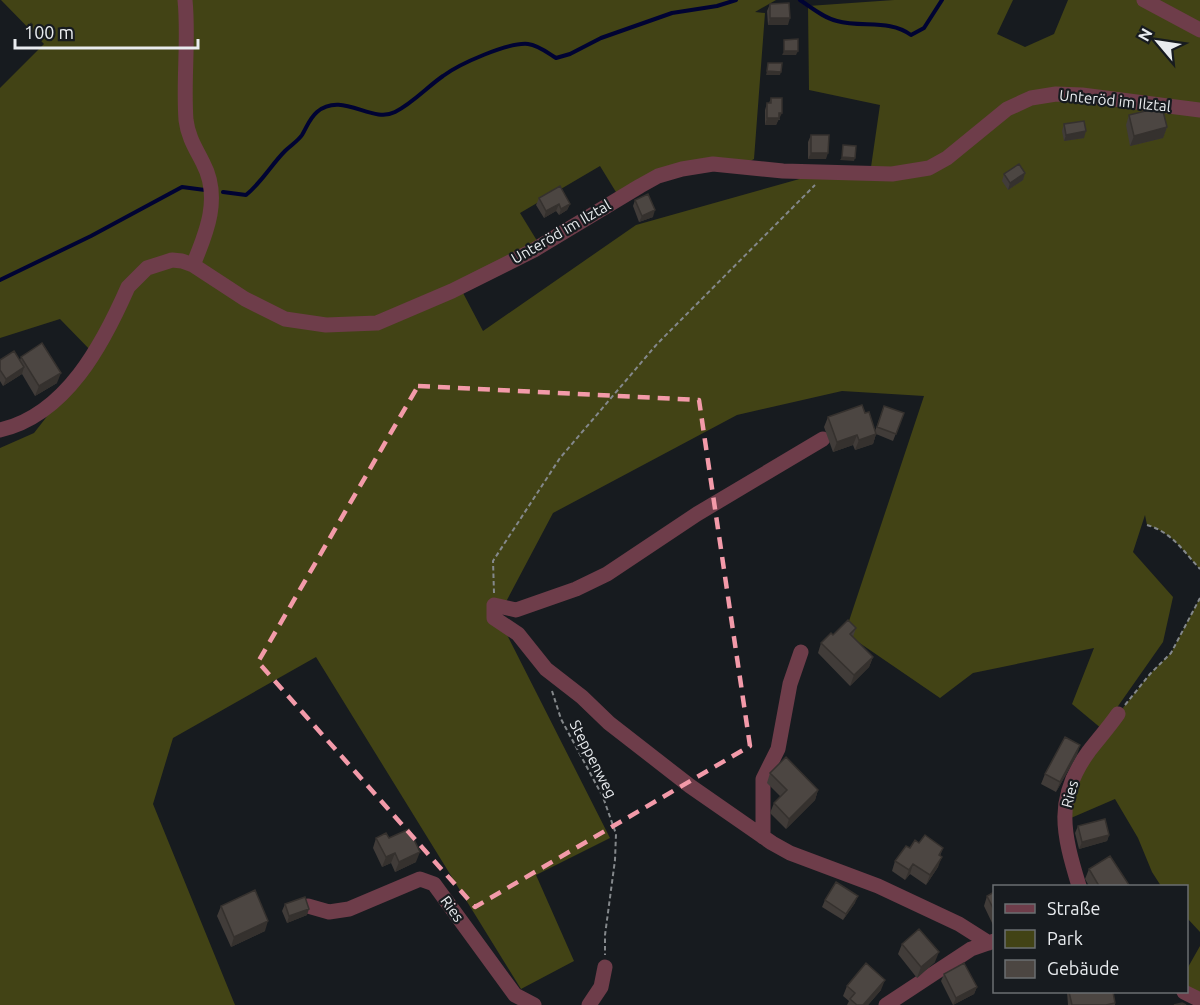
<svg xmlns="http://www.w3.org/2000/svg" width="1200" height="1005" font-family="Ubuntu,sans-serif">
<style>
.green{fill:#424315}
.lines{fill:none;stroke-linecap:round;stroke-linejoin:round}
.stream{stroke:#000333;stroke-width:4}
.path{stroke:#84888b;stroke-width:2;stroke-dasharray:4.5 3;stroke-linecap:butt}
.minor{stroke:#6e3d4a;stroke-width:15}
.wall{fill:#413c39}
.shaded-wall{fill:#35312e}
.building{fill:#4c4642;stroke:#35312e;stroke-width:1.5}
.marked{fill:none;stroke:#f39aa9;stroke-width:4.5;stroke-dasharray:12 8;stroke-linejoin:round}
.labels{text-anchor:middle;stroke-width:4.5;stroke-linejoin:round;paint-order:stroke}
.street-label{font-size:15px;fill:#e9ecef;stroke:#171b1f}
</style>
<rect width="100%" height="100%" fill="#171b1f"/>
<path class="green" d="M1 0H776L755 12 765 13 754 159 742 165 713 164 619 197 600 166 520 213 539 244 462 291 483 331 636 225 828 171 871 167 880 105 809 90 808 6 894 0H1013L997 34 1025 47 1054 34 1068 0H1200V569C1184 552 1172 532 1147 525L1145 515 1133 552 1173 597 1163 642 1102 729 1072 704 1094 648 973 673 940 698 845 633 924 396 842 391 737 415 553 513 498 617 610 838 536 875 574 961 521 989 316 657 173 738 153 804 235 1005H0V448L34 433 95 355 60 319 0 338V88L44 44Z
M1200 598V932L1187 918 1186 886H1161L1152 872 1138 838 1115 799 1064 821 1067 793 1118 714 1150 674 1171 653Z
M1200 946V1000L1186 992 1187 969Z"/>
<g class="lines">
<path class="stream" d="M800 0C812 8 824 18 837 21 862 28 890 19 911 35L924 28 942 0
M223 192 246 195C262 182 271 165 285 151 291 145 298 141 302 135 307 127 309 119 317 112 342 91 372 124 395 112 413 103 427 87 443 76 459 64 508 42 528 44 538 45 548 53 556 58L570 54 601 38 672 13 717 6 736 0
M0 280 91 236 182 187 205 190"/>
<path class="path" d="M1147 525C1172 532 1184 552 1200 569
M494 593 493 561 560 458 657 344 815 185
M552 691 561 719 603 797 616 834 615 860 605 935V955
M1125 705 1150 674 1171 653 1200 598"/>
<path class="minor" d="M185 0C189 40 183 80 186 120 188 137 196 149 203 163 221 197 207 232 193 265
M1144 0 1200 30
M0 430C66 415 103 344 128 287L147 268 172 260 182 261 193 265 245 299 285 319 326 325 377 323 452 291 534 250 640 186 658 176 682 169 713 164 783 171 892 174 929 168 947 158 1007 109 1031 98 1056 94 1082 95 1200 110
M823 439 697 514 607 574 576 589 516 610 494 605V618L518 634 546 669 582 697 609 723 690 786 772 843 790 853 878 886 959 924 989 943
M763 837V779L778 749 790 684 801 652
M1079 886C1063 833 1054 799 1089 751 1099 738 1109 727 1118 714
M308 906 329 912 349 909 420 879 434 884 515 995 534 1005
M1184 992 1200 1000
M589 1005 601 987 605 967
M886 1005 971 949 994 941"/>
</g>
<path class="wall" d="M770 4 788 25H768L767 11Z
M771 98 780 120H778L776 125H765V110L767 103H769Z
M1129 115 1167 127 1163 138 1130 146 1126 125Z
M1064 124 1084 138 1064 141 1062 131Z
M811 135 826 159H808V142Z
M1025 173 1023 180 1008 190 1002 181 1004 174Z
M539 198 570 204 567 210 559 215 556 211 544 218 536 205Z
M635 200 653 217 639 222 633 206Z
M21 357 57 383 35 396 22 374 3 386 0 381V360H20Z
M884 406 904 413 893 441 876 434 873 444 855 450 853 445 833 452 824 427 828 417 865 413 875 431Z
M856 628 853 637 873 657 869 667 850 686 818 653 821 643 833 635Z
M1077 755 1056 792 1041 784 1045 774Z
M770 773 818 790 815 800 786 829 770 813 774 803 781 797 767 783Z
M1078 826 1109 835 1107 841 1079 849 1075 833Z
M376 838H389L416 862 395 872 391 863 382 867 373 848Z
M919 843 943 848 940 856 938 867 926 885 910 874 905 880 892 871 895 861 910 848Z
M1089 869 1129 885 1128 886H1089L1085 879Z
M994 892V927L984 906 987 896Z
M825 900 855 903 843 920 822 907Z
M285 904 307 915 287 923 282 911Z
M221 906 265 931 231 947 217 916Z
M902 944 935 962 917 978 898 954Z
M944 974 977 987 974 994 953 1005 941 981Z
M847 986 881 990 868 1005H847L849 1001 843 996Z
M1067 992H1113L1115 1005H1068Z"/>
<path class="shaded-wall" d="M770 18H790L788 25H768Z
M784 51H798L796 55H782Z
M767 71 781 72 780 75H766Z
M779 113H782L776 125H765L767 118Z
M1167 127 1163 138 1130 146 1134 136Z
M1086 131 1084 138 1064 141 1066 135Z
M811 153H828L826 159H808Z
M842 157 855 158 854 161 840 160Z
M1025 173 1023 180 1008 190 1010 183Z
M559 204 556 211 544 218 546 211Z
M570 204 567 210 559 215 561 209Z
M655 210 653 217 639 222 642 216Z
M24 367 22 374 3 386 6 379Z
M61 373 57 383 35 396 39 386Z
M876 434 873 444 855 450 859 440Z
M857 435 853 445 833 452 837 442Z
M873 657 869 667 850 686 854 675Z
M1080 745 1077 755 1056 792 1060 782Z
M818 790 815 800 786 829 789 819Z
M1109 835 1107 841 1079 849 1082 842Z
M420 852 416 862 395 872 399 862Z
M395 853 391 863 382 867 386 857Z
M942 857 938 867 926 885 930 875Z
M913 864 910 874 905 880 909 870Z
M858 896 855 903 843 920 846 914Z
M309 909 307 915 287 923 289 916Z
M268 921 265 931 231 947 234 937Z
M939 952 935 962 917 978 921 967Z
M885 980 881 990 868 1005H863Z
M977 987 974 994 953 1005 956 998Z"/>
<path class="building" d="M789 3 790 18H770V4Z
M798 39V51H784V40Z
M768 63H782L781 72 767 71Z
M771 98H782V113H779V118H767V103H771Z
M1162 107 1167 127 1134 136 1129 115Z
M1084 121 1086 131 1066 135 1064 124Z
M811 135H829L828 153H811Z
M843 145 856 146 855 158 842 157Z
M1019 164 1025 173 1010 183 1004 174Z
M560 186 570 204 561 209 559 204 546 211 539 198Z
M648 194 655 210 642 216 635 200Z
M42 343 61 373 39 386 21 357Z
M14 351 24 367 6 379 0 370V360Z
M862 405 865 413 869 412 876 434 859 440 857 435 837 442 828 417Z
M884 406 904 413 896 434 877 427Z
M848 620 856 628 850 634 873 657 854 675 821 643 831 633 833 635Z
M1065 737 1080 745 1060 782 1045 774Z
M786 757 818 790 789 819 774 803 787 790 770 773Z
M1105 819 1109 835 1082 842 1078 826Z
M409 829 420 852 399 862 395 853 386 857 376 838 386 833 389 838Z
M925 835 943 848 939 855 942 857 930 875 913 864 909 870 895 861 906 846 910 848 915 840 919 843Z
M1110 856 1129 885 1127 886H1099L1089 869Z
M836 882 858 896 846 914 825 900Z
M255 890 268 921 234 937 221 906Z
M994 892V910L987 896Z
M305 897 309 909 289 916 285 904Z
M919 929 939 952 921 967 902 944Z
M866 963 885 980 863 1005H857L850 999 855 993 847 986Z
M964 963 977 987 956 998 944 974Z
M1069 992H1113L1115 1003 1106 1005H1072Z
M1182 1003 1186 1005H1174Z"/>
<path class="marked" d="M418 386 699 400 750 746 475 907 258 662Z"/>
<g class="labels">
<g class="street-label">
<text transform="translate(1115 101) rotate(6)" y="5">Unteröd im Ilztal</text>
<text transform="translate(561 232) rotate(-30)" y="5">Unteröd im Ilztal</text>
<text transform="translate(593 759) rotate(63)" y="5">Steppenweg</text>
<text transform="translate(1070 794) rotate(-75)" y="5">Ries</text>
<text transform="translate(452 909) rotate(54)" y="5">Ries</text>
</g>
</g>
<rect x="993" y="885" width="195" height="108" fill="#171b1f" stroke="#6b6f72" stroke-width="1.5"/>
<rect x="1005" y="904" width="30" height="9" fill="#6e3d4a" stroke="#6b6f72" stroke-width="1.5"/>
<text x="1047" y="915" font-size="18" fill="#e9ecef">Straße</text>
<rect x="1005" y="930" width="30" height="18" fill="#424315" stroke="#6b6f72" stroke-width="1.5"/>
<text x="1047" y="945" font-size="18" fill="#e9ecef">Park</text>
<rect x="1005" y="960" width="30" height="18" fill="#4c4642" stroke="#6b6f72" stroke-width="1.5"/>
<text x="1047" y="975" font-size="18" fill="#e9ecef">Gebäude</text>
<g transform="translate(1158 42) rotate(299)" stroke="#171b1f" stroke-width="4.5" paint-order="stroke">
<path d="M0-4.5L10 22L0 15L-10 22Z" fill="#e9ecef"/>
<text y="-9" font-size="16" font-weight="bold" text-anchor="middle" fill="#e9ecef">N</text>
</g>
<path d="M15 39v9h183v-9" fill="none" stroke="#e9ecef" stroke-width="3"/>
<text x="24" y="39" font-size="18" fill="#e9ecef" stroke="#171b1f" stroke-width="4.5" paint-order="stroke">100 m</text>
</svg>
